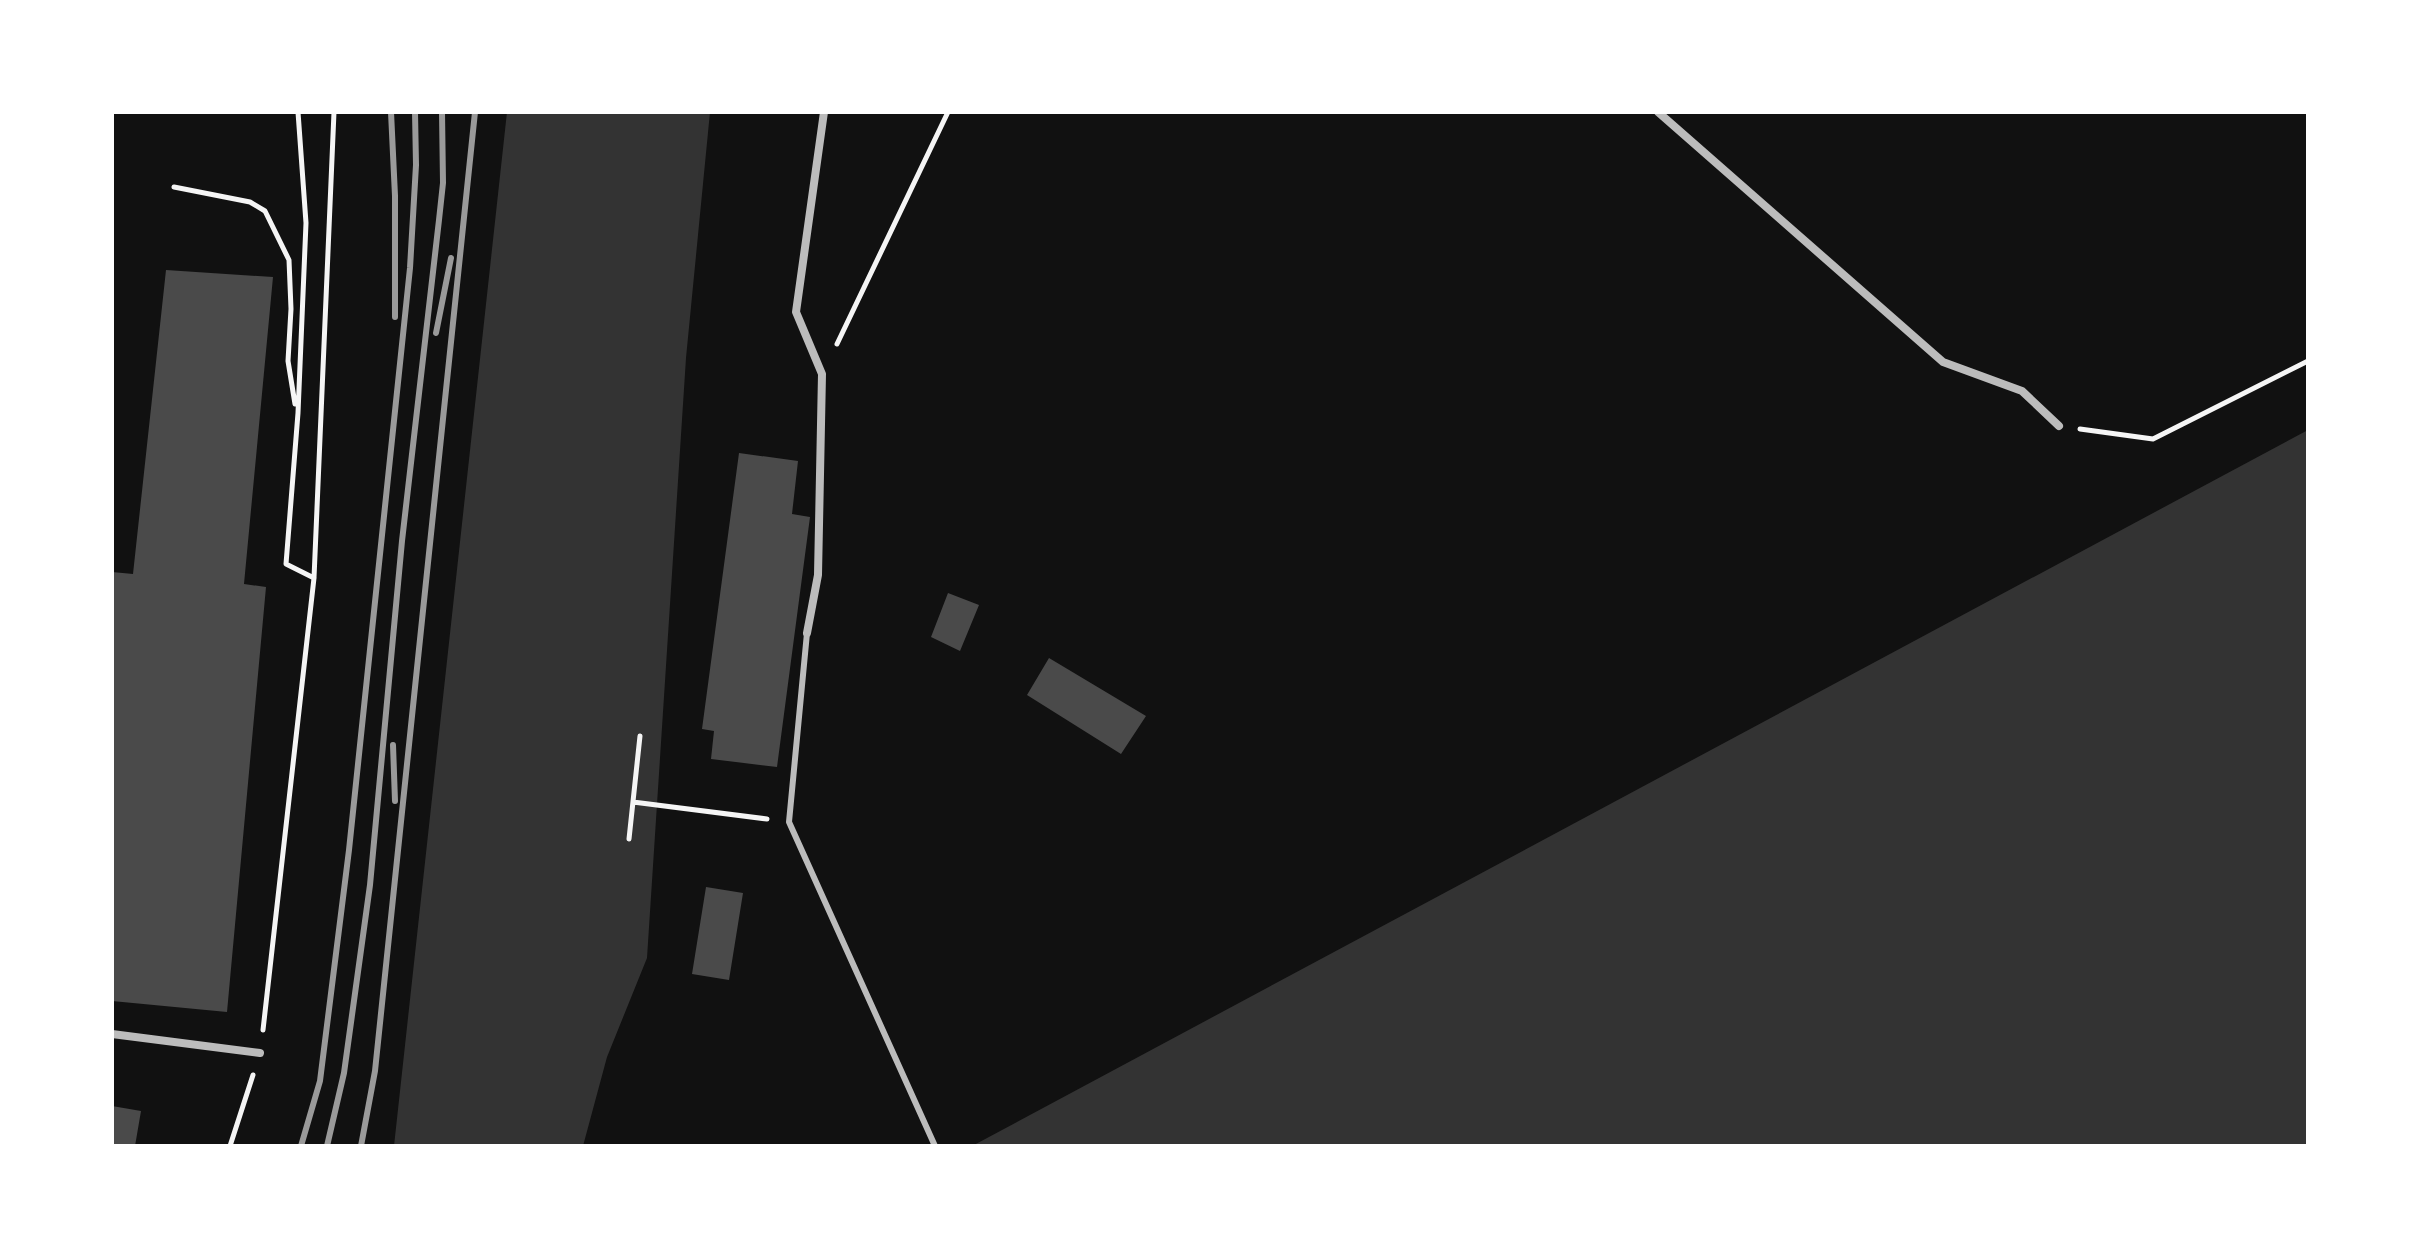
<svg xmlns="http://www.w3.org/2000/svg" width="2420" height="1258" font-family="Helvetica,sans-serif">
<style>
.water{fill:#333}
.building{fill:#4a4a4a}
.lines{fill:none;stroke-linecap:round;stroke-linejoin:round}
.path{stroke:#f5f5f5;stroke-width:5}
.service{stroke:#bcbcbc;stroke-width:6}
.minor{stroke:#bcbcbc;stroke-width:8}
.rail{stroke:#9a9a9a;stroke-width:6}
</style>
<rect width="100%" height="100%" fill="#111"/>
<path class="water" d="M507 112H710L686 358 647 958 607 1057 583 1146H394Z
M2308 430V1146H973L974 1145Z"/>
<path class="building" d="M166 270 273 277 244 584 266 587 227 1012 112 1001V572L133 574Z
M739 453 798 461 792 514 810 517 777 767 711 759 714 731 702 729Z
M948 593 979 605 960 651 931 637Z
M1049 658 1146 716 1121 754 1027 695Z
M706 887 743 893 729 980 692 974Z
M112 1106 141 1111 135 1146H112Z"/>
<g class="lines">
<path class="path" d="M298 112 306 223 298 413 286 564 314 578
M174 187 250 202 265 211 289 260 291 309 288 361 295 404
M837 344 948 112
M2080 429 2153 439 2308 361
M633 802 767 819
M629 839 640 736
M263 1030 314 578 334 112
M230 1146 253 1075"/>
<path class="service" d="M807 633 789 822 935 1146"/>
<path class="minor" d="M1658 112 1943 362 2022 391 2059 426
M807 633 818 575 822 374 796 312 824 112
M112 1034 260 1053"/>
<path class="rail" d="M391 112 395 196V317
M436 333 451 258
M393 745 395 801
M301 1146 320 1081 349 850 410 268 416 165 415 112
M327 1146 344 1073 370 885 402 541 439 220 443 183 442 112
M361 1146 375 1071 475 112"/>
</g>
<rect width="2420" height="1258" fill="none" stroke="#ffffff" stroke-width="228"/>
</svg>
